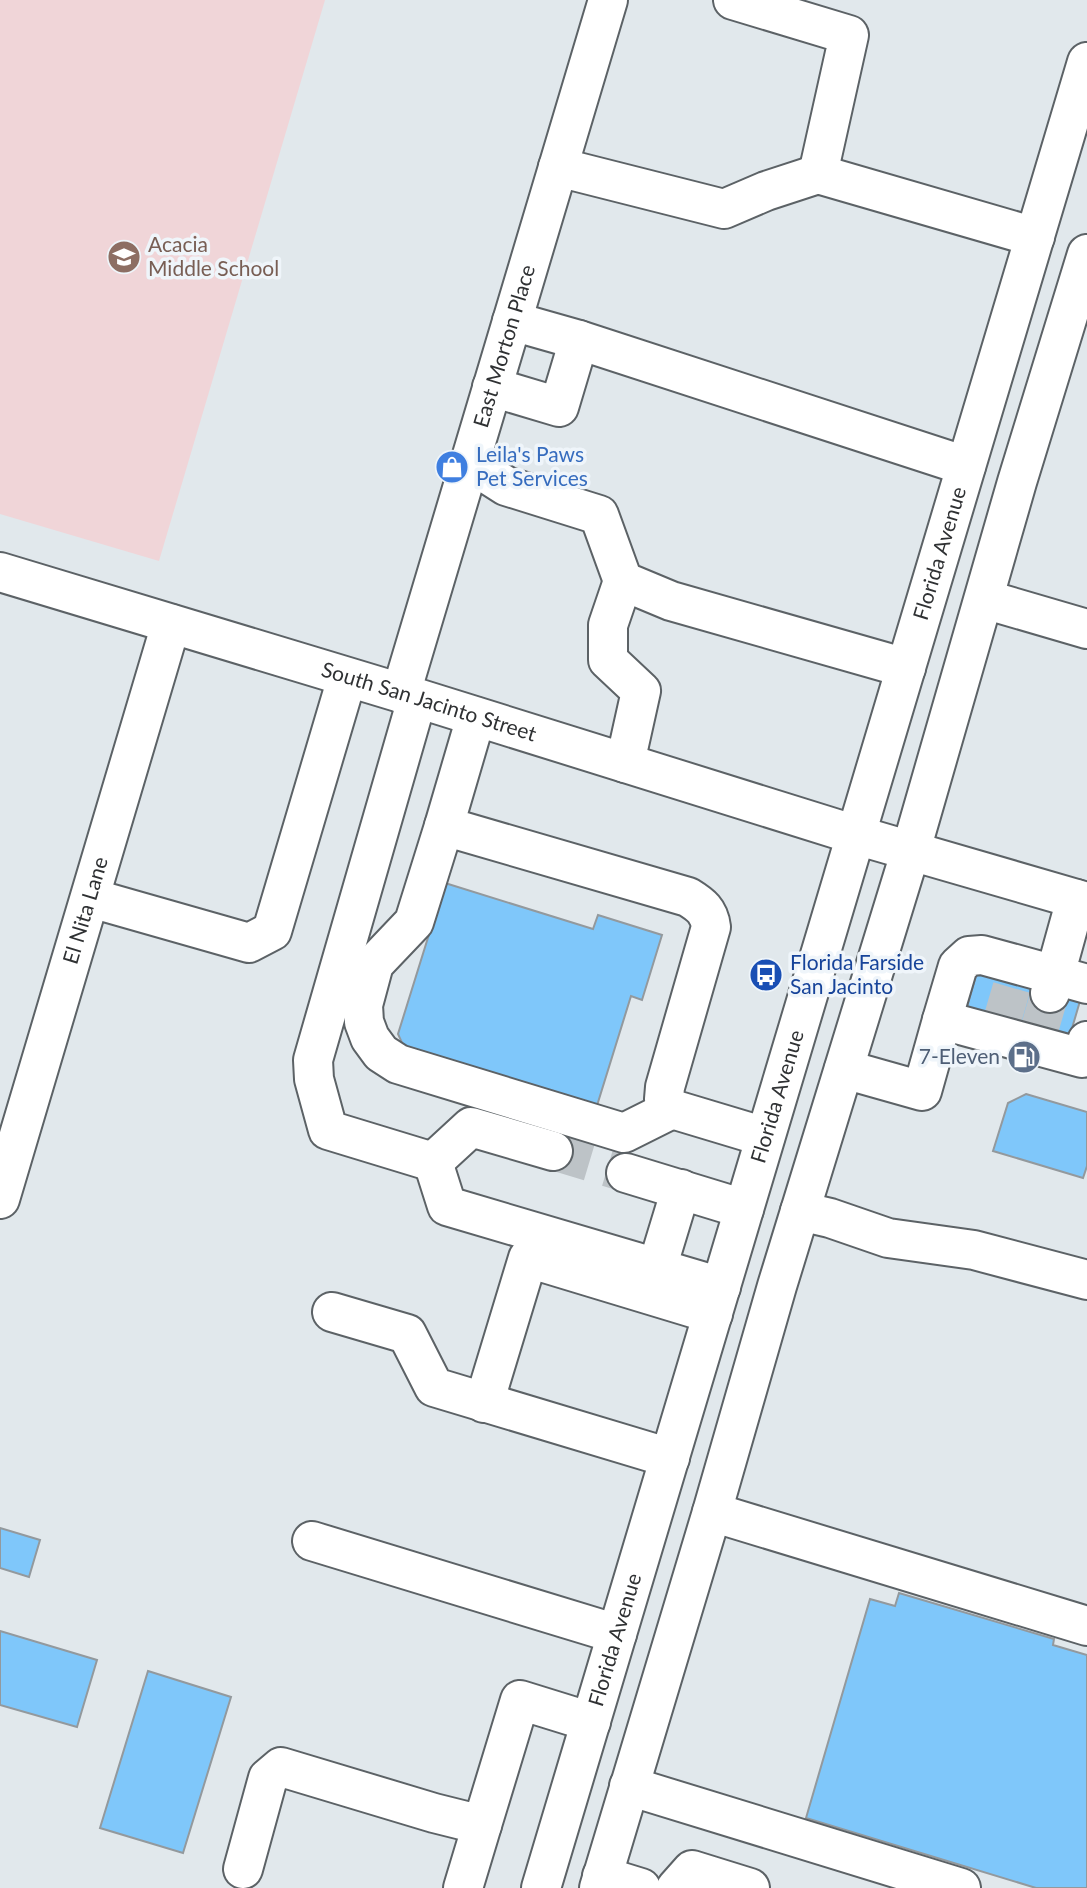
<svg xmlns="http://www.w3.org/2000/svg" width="1087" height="1888" font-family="Lato,sans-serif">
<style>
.education{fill:#f0d5d8}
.building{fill:#7fc7fa;stroke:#93999d;stroke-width:2}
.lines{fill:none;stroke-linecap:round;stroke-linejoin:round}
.minor-tunnel{stroke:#bdc3c7;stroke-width:38;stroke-dasharray:38 19;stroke-linecap:butt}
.minor-casing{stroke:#5c6266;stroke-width:42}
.major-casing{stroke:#5c6266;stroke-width:42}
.minor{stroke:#fff;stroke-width:38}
.major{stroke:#fff;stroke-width:38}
.labels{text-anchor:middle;stroke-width:7;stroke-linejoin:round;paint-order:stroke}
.education-label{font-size:21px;fill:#785e54;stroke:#eff5fa;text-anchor:start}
.street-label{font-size:21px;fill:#2f3133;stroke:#eff5fa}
.shop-label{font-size:21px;fill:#366cbe;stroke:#eff5fa;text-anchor:start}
.transit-label{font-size:21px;fill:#164399;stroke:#eff5fa;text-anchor:start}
.service-label{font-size:21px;fill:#4e5e75;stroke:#eff5fa;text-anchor:end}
</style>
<rect width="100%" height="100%" fill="#e1e8ec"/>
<path class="education" d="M0 0H325L159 561 0 514Z"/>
<path class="building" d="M445 883 593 929 598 915 662 935 642 1000 631 996 595 1112 407 1054 398 1034Z
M977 972 1080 1001 1068 1042 965 1014Z
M1026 1094 1087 1112V1166L1083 1178 993 1151 1008 1103Z
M0 1528 40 1540 29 1577 0 1568Z
M899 1593 1054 1639 1053 1645 1087 1655V1888H1036L806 1818 870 1599 895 1606Z
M0 1631 97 1660 77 1727 0 1705Z
M148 1671 231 1697 183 1853 100 1828Z"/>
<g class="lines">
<path class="minor-tunnel" d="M1001 1024 1013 983
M1038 1034 1050 993
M553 1151 626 1173"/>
<defs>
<g id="minor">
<path d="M733 0 849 35 818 174"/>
<path d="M558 167 724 209 766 191 818 174 1035 237"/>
<path d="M579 340 966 466"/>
<path d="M492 387 559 407 579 340 512 321"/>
<path d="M470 463 506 486 599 515 623 581 671 601 906 668"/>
<path d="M623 581 608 625V660L641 691 625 763"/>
<path d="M984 599 1087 629"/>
<path id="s1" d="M401 693 608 0"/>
<path d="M417 699 313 1060 314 1079 328 1130 433 1162"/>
<path d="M476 717 444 826 688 897C701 905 709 911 711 927L665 1087 664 1099 672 1109 765 1137"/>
<path d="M444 826 414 922 374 964 363 1005 364 1022 370 1038 381 1053 398 1064 624 1133 672 1109"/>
<path d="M91 898 249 943 272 931 347 678"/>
<path d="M1076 899 1055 975 1087 984"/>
<path d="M942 1020 958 966 969 956 982 955 1055 975 1050 993"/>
<path d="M844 1069 922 1091 942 1020 1082 1058 1087 1041"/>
<path d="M433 1162 447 1206 721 1287"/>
<path d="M433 1162 471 1127 553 1151"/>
<path d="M626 1173 744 1209"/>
<path id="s2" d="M0 1199 171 624"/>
<path d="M800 1211 830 1218 888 1238 974 1250 1087 1280"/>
<path d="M657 1268 681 1189"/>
<path d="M332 1312 407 1334 434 1387 670 1458"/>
<path d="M484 1403 528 1258 713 1314"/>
<path d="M712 1512 1087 1626"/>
<path d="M312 1541 617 1634"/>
<path d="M629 1786 961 1888"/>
<path d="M243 1869 268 1778 281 1767 434 1813 482 1825 520 1700 591 1722"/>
<path d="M602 1876 641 1888"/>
<path d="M463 1888 482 1825"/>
<path d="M676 1888 692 1870 750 1888"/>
</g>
<g id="major">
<path id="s3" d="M0 572 401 693 856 835 1087 902"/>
<path id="s4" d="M541 1888 1087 62"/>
<path d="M599 1888 712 1512 777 1286 911 850 1017 482 1087 254"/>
</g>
</defs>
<use href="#minor" class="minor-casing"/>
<use href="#major" class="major-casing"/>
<use href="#minor" class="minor"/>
<use href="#major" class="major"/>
</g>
<defs>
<symbol id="school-disc" viewBox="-11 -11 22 22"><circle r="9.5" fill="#8d6e63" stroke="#eff5fa"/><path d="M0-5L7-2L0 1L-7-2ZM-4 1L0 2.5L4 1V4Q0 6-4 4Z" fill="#fff"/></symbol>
<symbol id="shop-disc" viewBox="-11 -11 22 22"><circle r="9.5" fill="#3f7fe0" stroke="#eff5fa"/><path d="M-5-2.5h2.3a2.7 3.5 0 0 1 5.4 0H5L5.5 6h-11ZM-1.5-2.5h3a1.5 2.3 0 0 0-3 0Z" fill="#fff"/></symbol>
<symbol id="bus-disc" viewBox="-11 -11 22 22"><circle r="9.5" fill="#1a4fb4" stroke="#eff5fa"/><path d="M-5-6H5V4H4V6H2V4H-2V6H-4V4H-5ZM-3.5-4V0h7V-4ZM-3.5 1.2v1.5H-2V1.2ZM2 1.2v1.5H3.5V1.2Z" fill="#fff"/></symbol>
<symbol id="fuel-disc" viewBox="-11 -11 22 22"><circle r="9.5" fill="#5c6f8a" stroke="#eff5fa"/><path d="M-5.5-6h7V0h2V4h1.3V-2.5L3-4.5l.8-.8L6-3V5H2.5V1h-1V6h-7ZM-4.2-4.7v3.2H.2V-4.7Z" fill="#fff"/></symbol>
</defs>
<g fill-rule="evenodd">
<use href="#school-disc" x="105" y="238" width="38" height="38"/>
<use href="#shop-disc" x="433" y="448" width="38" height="38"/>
<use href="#bus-disc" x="747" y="956" width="38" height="38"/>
<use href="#fuel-disc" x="1005" y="1038" width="38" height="38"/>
</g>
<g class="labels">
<g class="education-label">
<text x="148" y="252">Acacia<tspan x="148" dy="24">Middle School</tspan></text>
</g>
<g class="street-label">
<text dy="7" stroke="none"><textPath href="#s1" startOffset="362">East Morton Place</textPath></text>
<text dy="7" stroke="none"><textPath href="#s4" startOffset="1393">Florida Avenue</textPath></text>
<text dy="7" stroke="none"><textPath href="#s3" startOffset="448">South San Jacinto Street</textPath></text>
<text dy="7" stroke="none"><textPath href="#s2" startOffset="301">El Nita Lane</textPath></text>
<text dy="7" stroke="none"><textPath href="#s4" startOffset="826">Florida Avenue</textPath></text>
<text dy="7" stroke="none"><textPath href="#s4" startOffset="259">Florida Avenue</textPath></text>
</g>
<g class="shop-label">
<text x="476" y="462">Leila's Paws<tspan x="476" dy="24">Pet Services</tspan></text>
</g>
<g class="transit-label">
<text x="790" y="970">Florida Farside<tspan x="790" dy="24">San Jacinto</tspan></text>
</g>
<g class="service-label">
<text x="1000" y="1064">7-Eleven</text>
</g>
</g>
</svg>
